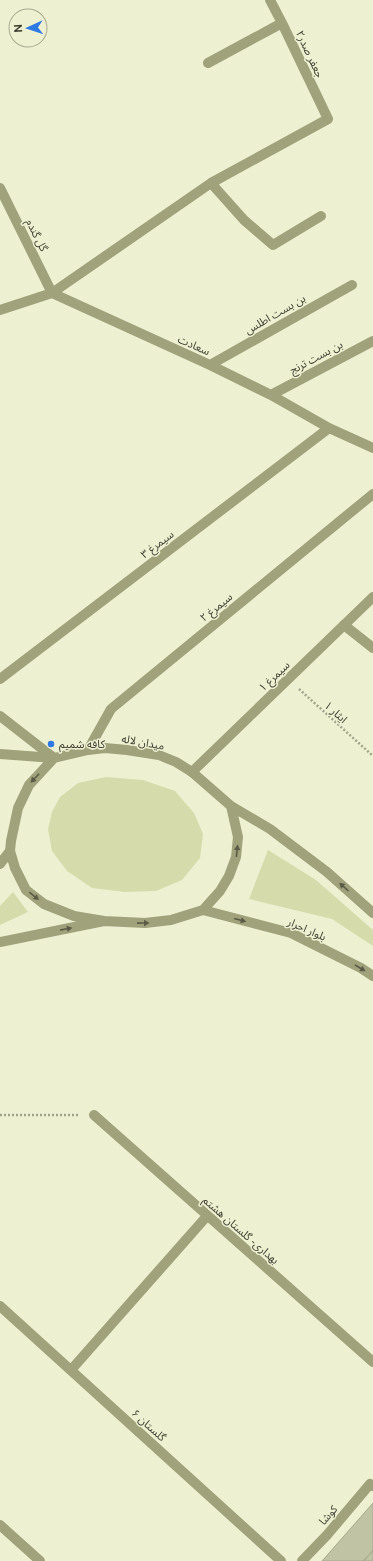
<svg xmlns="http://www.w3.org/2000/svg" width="373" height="1561" font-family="'Public Sans','Noto Sans Arabic',sans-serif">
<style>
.green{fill:#d6dbac}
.building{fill:#c0c3a4;stroke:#a7aa8b}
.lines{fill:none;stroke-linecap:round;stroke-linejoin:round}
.path{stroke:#a1a38b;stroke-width:2.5;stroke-dasharray:2 2;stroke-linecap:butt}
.service{stroke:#9fa27b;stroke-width:10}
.minor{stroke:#9fa27b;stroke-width:10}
.tertiary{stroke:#9fa27b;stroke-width:10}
.oneway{fill:#5a5b46}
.poi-dot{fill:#2f79e5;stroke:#eef1d1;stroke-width:1.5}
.labels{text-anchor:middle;stroke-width:3;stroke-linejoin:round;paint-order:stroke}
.street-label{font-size:11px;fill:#3c3d30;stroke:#eef1d1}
.poi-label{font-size:11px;fill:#3c3d30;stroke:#eef1d1;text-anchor:start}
</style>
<rect width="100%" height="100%" fill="#eef1d1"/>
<path class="green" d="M106 777 143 780 175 791 194 813 203 834 200 858 182 880 156 891 125 892 92 888 67 871 52 851 48 829 52 812 60 797 78 783Z
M268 850 316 880 373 930V946L332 919 249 899Z
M13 892 28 912 0 925V906Z"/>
<path class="building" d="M373 1503V1550L363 1561H322Z
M373 1551V1561H364Z"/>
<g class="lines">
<path class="path" d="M299 689 373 756
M0 1115H78"/>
<path class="service" d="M88 750 111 709 373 494
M192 772 373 597"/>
<path class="minor" d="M208 63 282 23
M211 183 244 220 273 245 321 216
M0 188 52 293
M52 293 210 365 271 395 329 428 373 448
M0 310 52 293 211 183 328 119 282 23 270 0
M210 365 352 285
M271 395 373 341
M344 625 373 648
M0 679 329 428
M0 716 54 758
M94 1115 373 1362
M0 1306 281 1561
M71 1370 207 1216
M0 1525 40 1561
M302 1561 327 1535 370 1484 373 1486"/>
<path class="tertiary" d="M0 754 54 758
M231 806 270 829 327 872 373 913
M0 864 10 851
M203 910 291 933 361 968 373 976
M0 942 104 921 145 923 171 920 203 910 220 891 229 876 236 857 238 837 231 806 192 772 176 762 159 755 127 750 105 748 88 750 54 758 29 785 18 808 11 841 10 851 15 868 26 890 44 904 74 916 104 921"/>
</g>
<defs><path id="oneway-solid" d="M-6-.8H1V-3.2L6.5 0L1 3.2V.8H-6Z"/></defs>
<g class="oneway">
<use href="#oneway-solid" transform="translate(35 778) rotate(134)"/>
<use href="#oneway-solid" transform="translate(237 851) rotate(-84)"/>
<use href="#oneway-solid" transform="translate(344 887) rotate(-138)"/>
<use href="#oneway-solid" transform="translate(34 896) rotate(39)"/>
<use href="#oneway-solid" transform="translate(240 920) rotate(15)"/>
<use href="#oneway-solid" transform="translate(143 923) rotate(-1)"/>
<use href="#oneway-solid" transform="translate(66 929) rotate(-11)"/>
<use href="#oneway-solid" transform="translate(360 968) rotate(31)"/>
</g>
<circle class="poi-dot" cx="51" cy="744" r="4"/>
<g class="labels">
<g class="street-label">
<text transform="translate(310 54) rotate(65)" y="4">جعفر صدر۲</text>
<text transform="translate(37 235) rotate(63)" y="4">گل گندم</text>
<text transform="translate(275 314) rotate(-30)" y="4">بن بست اطلس</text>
<text transform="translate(194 345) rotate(24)" y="4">سعادت</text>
<text transform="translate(316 357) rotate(-28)" y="4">بن بست ترنج</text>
<text transform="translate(157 544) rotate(-37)" y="4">سیمرغ ۳</text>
<text transform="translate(216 607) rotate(-39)" y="4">سیمرغ ۲</text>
<text transform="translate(274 676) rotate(-44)" y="4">سیمرغ ۱</text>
<text transform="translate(336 712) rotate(42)" y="4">ایثار ۱</text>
<text transform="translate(143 742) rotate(10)" y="4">میدان لاله</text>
<text transform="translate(307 929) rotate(24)" y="4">بلوار احرار</text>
<text transform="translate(241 1230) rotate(41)" y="4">بهداری - گلستان هشتم</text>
<text transform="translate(149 1425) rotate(42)" y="4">گلستان ۶</text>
<text transform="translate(328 1515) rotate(-49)" y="4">کوشا</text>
</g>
<g class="poi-label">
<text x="59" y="748">کافه شمیم</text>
</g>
</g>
<g transform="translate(28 28) rotate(267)"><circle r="19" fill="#eef1d1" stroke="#a7a991"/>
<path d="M0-3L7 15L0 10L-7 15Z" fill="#2f79e5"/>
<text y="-6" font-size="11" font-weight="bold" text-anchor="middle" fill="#3c3d30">N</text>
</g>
</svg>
